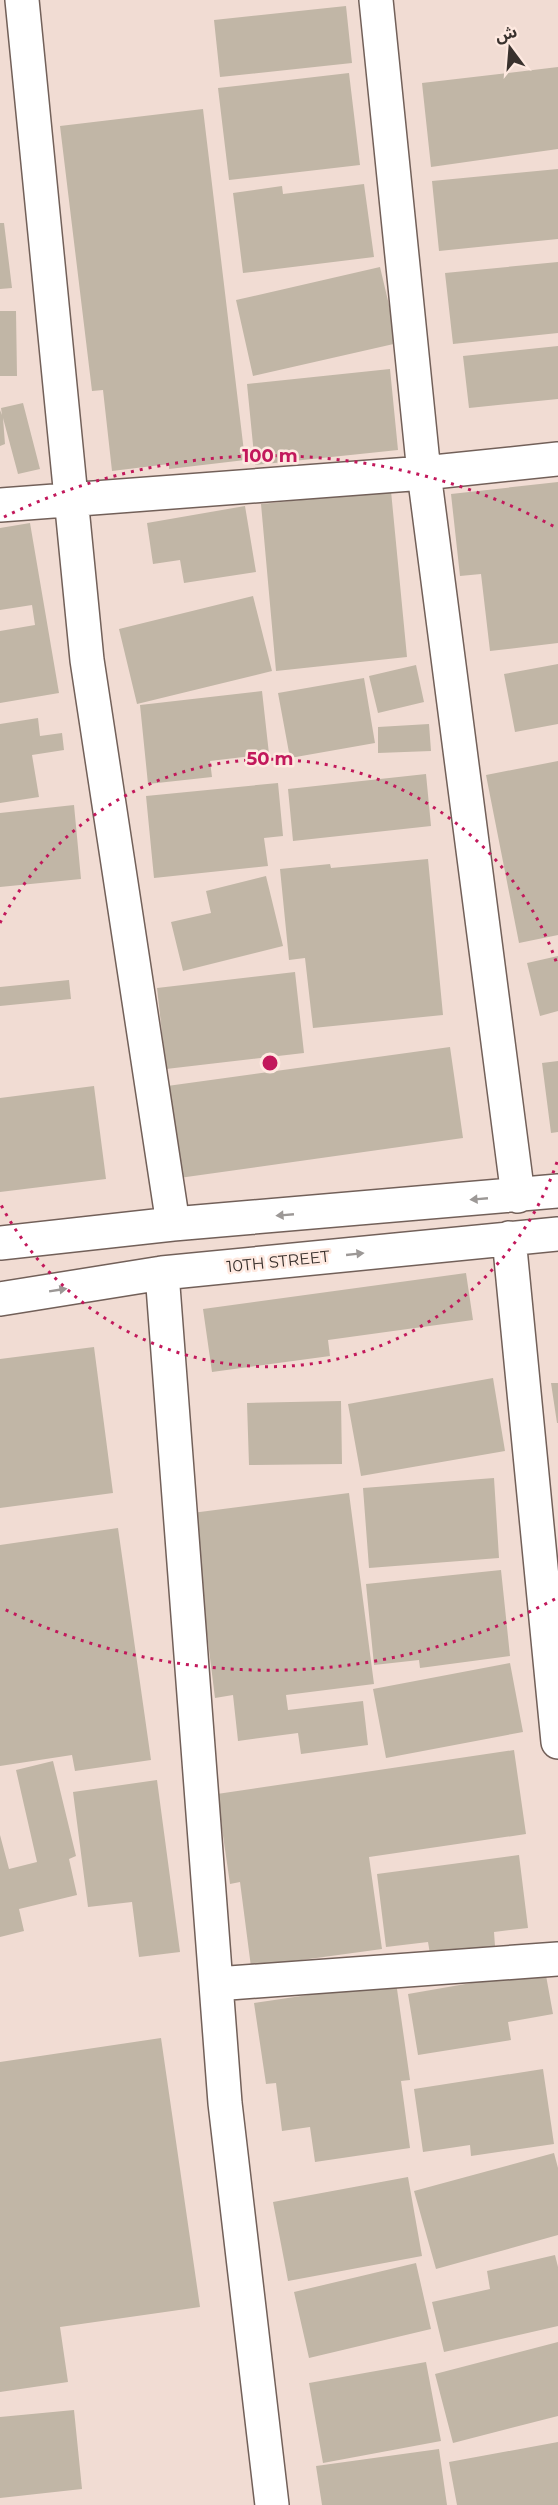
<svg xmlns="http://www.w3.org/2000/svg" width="558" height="2505" font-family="Montserrat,'Noto Sans Arabic',sans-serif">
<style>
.building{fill:#c1b6a6}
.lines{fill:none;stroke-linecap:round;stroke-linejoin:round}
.minor-casing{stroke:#726059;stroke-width:36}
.minor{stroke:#fff;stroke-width:33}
.oneway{fill:#9c9896}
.ring{fill:none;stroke:#c2185b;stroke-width:3;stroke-dasharray:3 6}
.labels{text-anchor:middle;stroke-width:5;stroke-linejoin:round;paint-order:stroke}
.street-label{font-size:16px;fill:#39312d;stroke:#fee9e0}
.centre{fill:#c2185b;stroke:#fee9e0;stroke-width:3}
.ring-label{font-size:18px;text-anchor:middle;font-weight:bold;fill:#c2185b;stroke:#fee9e0;stroke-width:5;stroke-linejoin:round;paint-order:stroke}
</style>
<rect width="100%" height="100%" fill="#f1dcd3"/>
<path class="building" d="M346 6 352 63 220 77 214 20Z
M558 67V149L431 167 422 83Z
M349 73 360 165 229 180 218 88Z
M203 109 245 460 169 469V464L112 471 103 390 92 391 60 126Z
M558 169V239L439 251 432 181Z
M364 184 374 257 243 273 233 193 282 186 283 194Z
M0 223H4L12 288 0 289Z
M558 262V333L453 344 445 273Z
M380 267 398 343 253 376 236 300Z
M0 311H16L17 376H0Z
M558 346V399L469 408 463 356Z
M390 369 398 450 255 465 247 384Z
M23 403 40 469 18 474 3 418 5 444 0 446V410L2 415 1 408Z
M558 482V643L490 651 481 574 460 576 451 494Z
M391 491 407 657 276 671 261 504Z
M245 506 256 572 184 583 180 560 153 564 147 523Z
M30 523 59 693 0 703V631L35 625 32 605 0 610V528Z
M253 596 272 671 137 704 119 629Z
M558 664V724L515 732 504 674Z
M416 665 424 702 378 713 369 676Z
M364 678 375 743 290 758 278 693Z
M262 691 269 754 210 761 212 777 148 784 140 705Z
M38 718 40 736 62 733 64 750 32 755 39 797 0 803V724Z
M429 724 431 751 378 753V727Z
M558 761V935L519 943 486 775Z
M426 774 431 826 293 841 288 789Z
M278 783 283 836 264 838 268 866 154 878 146 796Z
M74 805 81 879 0 887V813Z
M428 859 443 1015 313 1028 305 958 289 960 280 869 330 864 331 868Z
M266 876 283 946 183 971 171 922 211 913 206 891Z
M558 956V1011L540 1016 527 963Z
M295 972 304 1053 166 1069 157 988Z
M69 980 71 999 0 1006V987Z
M450 1047 463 1138 172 1179 160 1087Z
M558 1061V1132L551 1133 542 1063Z
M94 1086 106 1179 0 1192V1098Z
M466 1273 473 1320 328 1340 330 1356 212 1372 203 1309Z
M94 1347 113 1493 0 1508V1359Z
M493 1378 505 1451 361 1476 348 1404Z
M551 1383H558V1423H557Z
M341 1401 342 1464 249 1465 247 1403Z
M494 1478 499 1558 369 1568 363 1488Z
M349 1493 374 1684 286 1695 288 1710 363 1701 368 1745 301 1754 298 1733 238 1741 233 1695 215 1698 192 1513Z
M118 1528 151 1760 75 1771 72 1755 0 1766V1545Z
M501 1570 510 1656 420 1668 419 1660 374 1665 366 1584Z
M510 1663 523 1732 386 1758 373 1689Z
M514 1750 526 1834 369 1857 382 1949 251 1967 240 1882 230 1884 217 1794Z
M53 1761 76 1856 69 1859 77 1895 19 1909 24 1931 0 1937V1835L9 1869 37 1862 16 1770Z
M157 1780 180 1952 139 1957 132 1902 88 1907 73 1792Z
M519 1855 528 1928 494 1932 495 1946 430 1954 428 1942 386 1947 377 1874Z
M545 1970 553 2014 508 2022 511 2040 418 2055 408 1994Z
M396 1982 410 2080 401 2081 410 2148 315 2162 310 2127 282 2131 276 2083 266 2084 254 2003Z
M161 2038 200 2307 60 2327 68 2382 0 2392V2062Z
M543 2069 554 2144 471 2156 470 2145 423 2152 414 2089Z
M554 2153 558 2168V2235L436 2269 414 2191Z
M408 2177 422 2256 288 2281 273 2202Z
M555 2255 558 2267V2326L444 2352 432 2302 490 2289 487 2271Z
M416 2263 431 2329 309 2358 294 2292Z
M558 2342V2416L453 2443 435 2374Z
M426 2362 441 2441 323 2463 309 2383Z
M74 2410 82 2489 0 2498V2417Z
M558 2442V2505H457L449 2462Z
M439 2449 447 2505H322L316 2466Z"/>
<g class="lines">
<defs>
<path id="minor" d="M22 0 87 660 173 1224
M376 0 424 473 518 1196
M0 505 424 473 558 459
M509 1238 558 1742
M0 1243 173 1224 558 1191
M162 1273 225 2103 272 2505
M0 1299 162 1273 558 1234
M216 1984 558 1959"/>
</defs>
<use href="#minor" class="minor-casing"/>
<use href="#minor" class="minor"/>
</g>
<defs><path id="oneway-solid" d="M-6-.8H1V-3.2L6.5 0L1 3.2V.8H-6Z" transform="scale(1.5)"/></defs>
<g class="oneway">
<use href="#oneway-solid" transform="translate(479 1199) rotate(175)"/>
<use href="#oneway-solid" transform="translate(285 1215) rotate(175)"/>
<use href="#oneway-solid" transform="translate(355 1254) rotate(-6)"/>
<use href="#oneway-solid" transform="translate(58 1290) rotate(-9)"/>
</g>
<g class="ring">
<path d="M557 1162A304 304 0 0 1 0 1203M0 923A304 304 0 0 1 557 964"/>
<path d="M555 1599A607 607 0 0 1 4 1609M4 517A607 607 0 0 1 555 527"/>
</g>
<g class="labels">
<g class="street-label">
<text transform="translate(278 1261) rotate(-6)" y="6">10TH STREET</text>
</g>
</g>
<circle cx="270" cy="1063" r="9" class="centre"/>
<g class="ring-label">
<text x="270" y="462">100 m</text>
<text x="270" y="765">50 m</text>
</g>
<g transform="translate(510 48) rotate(344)" stroke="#fee9e0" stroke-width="4.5" paint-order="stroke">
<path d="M0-4.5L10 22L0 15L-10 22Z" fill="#39312d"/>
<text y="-9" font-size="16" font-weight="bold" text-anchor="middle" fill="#39312d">ش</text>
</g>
</svg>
